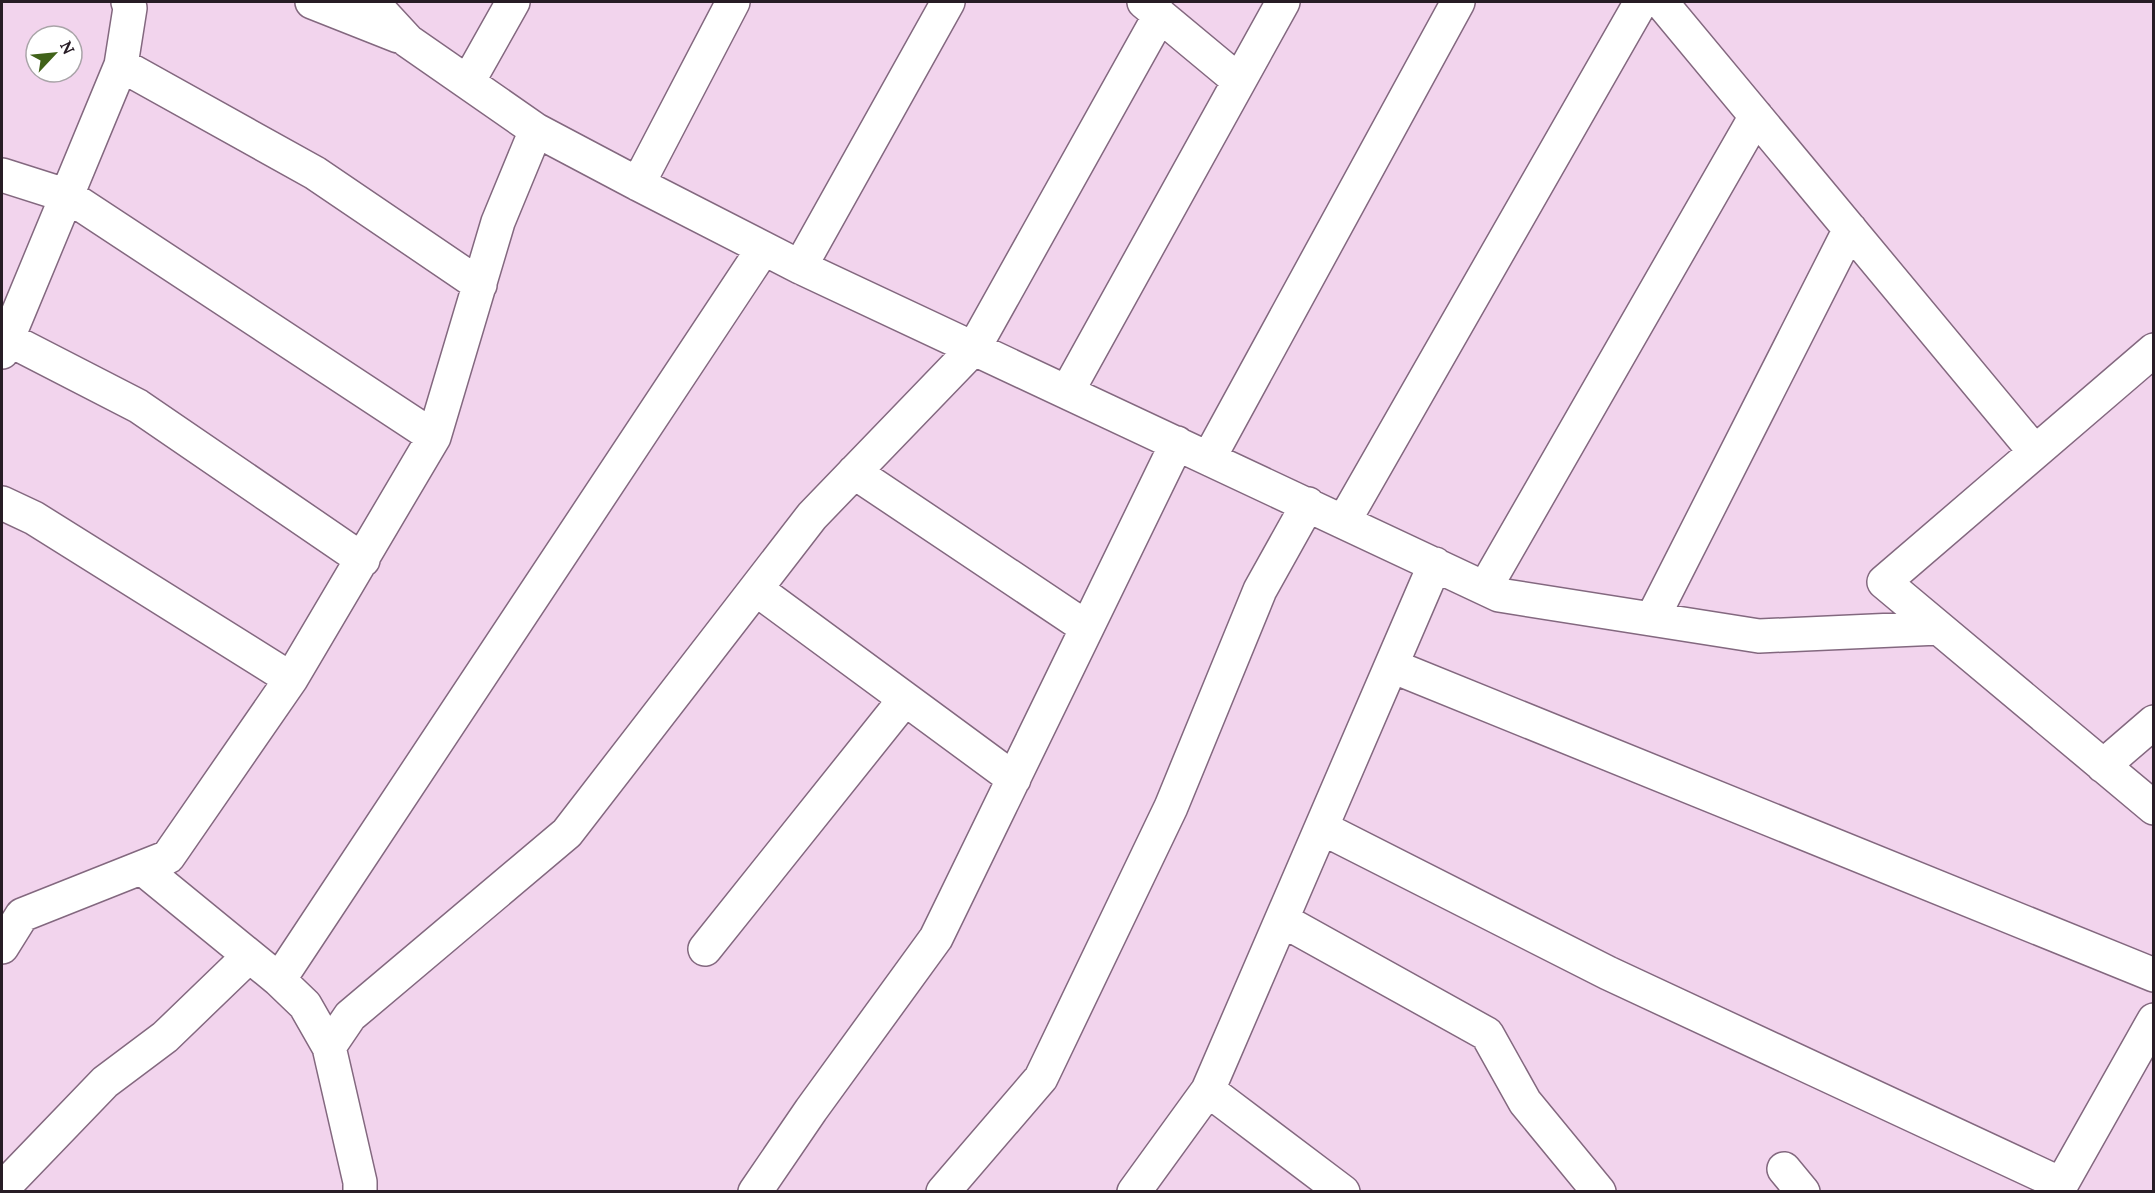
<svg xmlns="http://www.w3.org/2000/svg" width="2155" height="1193" font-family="Lora,serif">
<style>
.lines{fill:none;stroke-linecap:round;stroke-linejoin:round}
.minor-casing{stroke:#83687f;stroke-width:36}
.minor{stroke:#fff;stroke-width:33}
</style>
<rect width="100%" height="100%" fill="#f2d4ed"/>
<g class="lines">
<defs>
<path id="minor" d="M312 2 398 36
M372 2 408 41 536 130 638 184 800 267 1499 595 1759 636 1939 628
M1144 2 1239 81
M1661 2 2035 452
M121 65 315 173 480 285
M468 82 513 2
M2 175 68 196 434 437
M638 184 733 2
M800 267 948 2
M2 336 138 406 363 560
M2154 350 1884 582 2154 808
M2 352 121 65 130 8 128 2
M1067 392 1283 2
M1209 458 1458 2
M854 472 1087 628
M2 503 34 518 291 679
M1344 521 1641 2
M1485 588 1756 116
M756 589 1014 779
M1652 619 1850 229
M1392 666 2154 975
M2103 766 2154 722
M1322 828 1608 973 2061 1184
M142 868 279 980 305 1005 329 1047 360 1182V1192
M1282 920 1487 1034 1525 1102 1599 1192
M2 947 22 915 168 857 291 679 434 437 498 222 536 130
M705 949 905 699
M279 980 763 249
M329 1047 350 1016 567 833 812 516 974 348 1160 15
M1208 1090 1343 1192
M1784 1169 1803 1192
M2 1189 105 1082 165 1037 249 956
M755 1192 811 1110 936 938 1177 443
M943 1192 1041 1078 1171 807 1260 590 1308 504
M1134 1192 1208 1090 1435 564
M2057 1192 2154 1020"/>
</defs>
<use href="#minor" class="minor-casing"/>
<use href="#minor" class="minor"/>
</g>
<rect width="2155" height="1193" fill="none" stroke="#271c25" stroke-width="6"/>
<g transform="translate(54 54) rotate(64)"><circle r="28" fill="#ffffff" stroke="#a9a4a8" stroke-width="1.5"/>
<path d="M0-4.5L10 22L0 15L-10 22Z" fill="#406219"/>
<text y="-9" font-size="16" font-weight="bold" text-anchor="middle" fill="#271c25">N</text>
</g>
</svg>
